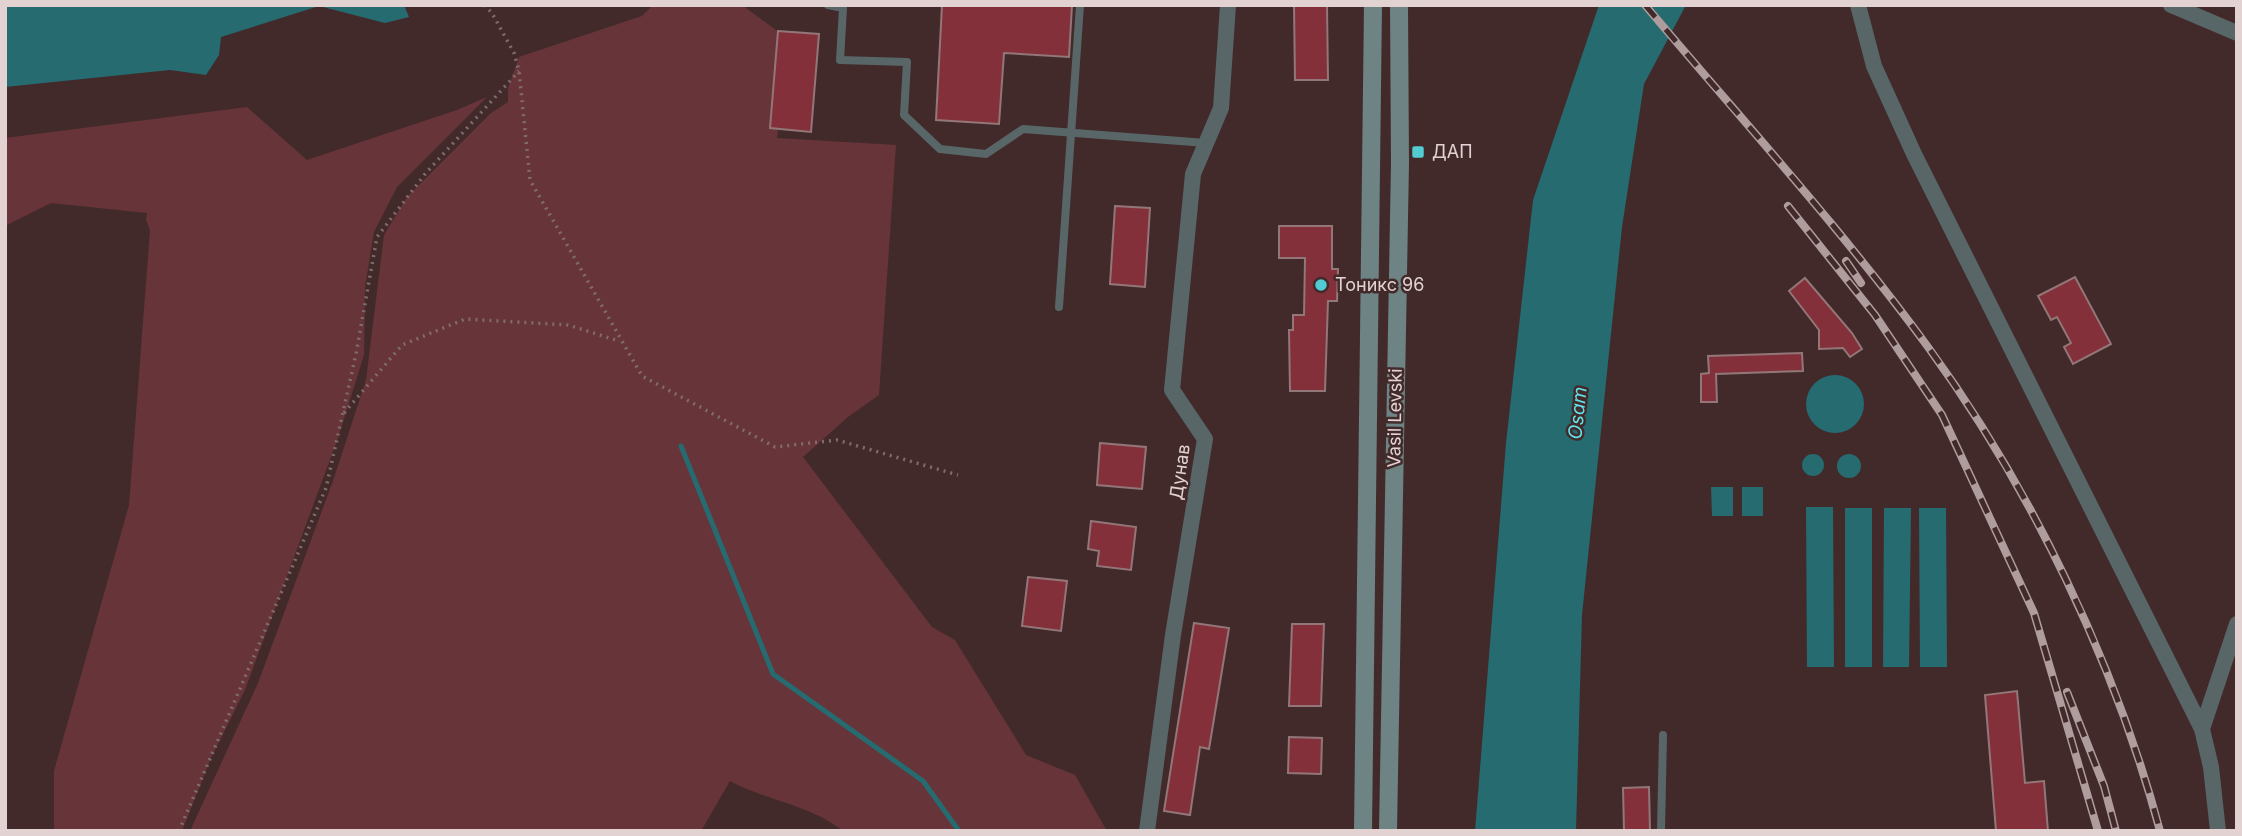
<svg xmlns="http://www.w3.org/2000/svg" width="2242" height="836" font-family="Inter,sans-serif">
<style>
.green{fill:#673439}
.water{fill:#256b70}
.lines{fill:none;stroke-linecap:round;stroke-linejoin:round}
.stream{stroke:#256b70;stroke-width:5}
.building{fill:#84303b;stroke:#937677;stroke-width:2}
.path{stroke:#816c6c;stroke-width:3.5;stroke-dasharray:2 5;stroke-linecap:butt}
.service{stroke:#586667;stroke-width:8}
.minor{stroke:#586667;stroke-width:16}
.secondary{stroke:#6d8384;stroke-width:18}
.rail-casing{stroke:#af9c9c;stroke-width:8}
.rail{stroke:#422a2b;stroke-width:5;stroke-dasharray:16;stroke-linecap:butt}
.poi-dot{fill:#51ccd3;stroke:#422a2b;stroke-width:2.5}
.labels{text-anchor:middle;stroke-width:5;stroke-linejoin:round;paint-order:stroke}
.poi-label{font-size:18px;fill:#e2d2d2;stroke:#422a2b;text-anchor:start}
.street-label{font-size:18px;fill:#e2d2d2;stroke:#422a2b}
.water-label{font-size:19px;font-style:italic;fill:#5fe4ec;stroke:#422a2b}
</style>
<rect width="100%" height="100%" fill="#422a2b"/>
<path class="green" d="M653 5H742L787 38 777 138 896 145 879 395 848 417 803 457 932 627 955 640 1026 755 1075 775 1107 831H843C811 805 767 801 730 781L701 831H190L258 683 333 481 366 380 384 235 407 197 491 113 508 102V88L519 57 642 16Z
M487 97 397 187 374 232 365 287 364 355 338 438 245 690 211 758 182 831H54V771L129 505 150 230 146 220 147 213 51 203 5 226V138L247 107 307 160 457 110Z"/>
<path class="water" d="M5 5H404L409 17 385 23 319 6 221 37 219 55 206 75 170 70 5 87Z
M1599 5H1686L1644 84 1622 227 1582 615 1576 831H1475L1506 443 1533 200Z
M1806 404a29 29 0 1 1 58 0a29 29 0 1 1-58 0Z
M1802 465a11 11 0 1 1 22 0a11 11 0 1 1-22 0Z
M1837 466a12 12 0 1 1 24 0a12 12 0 1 1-24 0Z
M1711 487H1733V516H1712Z
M1742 487H1763V516H1742Z
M1806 507H1833L1834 667H1807Z
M1845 508H1872V667H1845Z
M1884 508H1911L1909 667H1883Z
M1919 508H1946L1947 667H1920Z"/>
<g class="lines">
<path class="stream" d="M681 446 773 674 923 781 959 831"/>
</g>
<path class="building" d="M942 5H1072L1069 57 1004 53 999 124 936 120Z
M1294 5H1327L1328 80H1295Z
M778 31 819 34 811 132 770 128Z
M1115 206 1150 208 1145 287 1110 284Z
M1279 226H1332V269H1338L1337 301H1328L1325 391H1290L1289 330H1293V315H1304L1305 258H1279Z
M2075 277 2111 344 2073 364 2064 347 2071 343 2057 317 2051 320 2038 296Z
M1805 278 1852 333 1862 349 1850 357 1843 348 1819 349V330L1789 291Z
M1802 353 1803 371 1716 374 1717 402H1701V374L1709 373 1708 356Z
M1100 443 1146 447 1142 489 1097 485Z
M1091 521 1136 527 1131 570 1097 566 1099 551 1088 549Z
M1028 577 1067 581 1061 631 1022 626Z
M1194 623 1229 628 1209 749 1200 747 1190 815 1164 811Z
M1292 624H1324L1321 706H1289Z
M2017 691 2025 783 2044 781 2048 831H1996L1985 695Z
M1289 737 1322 738 1321 774 1288 773Z
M1649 787 1650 831H1624L1623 788Z"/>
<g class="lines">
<path class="path" d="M484 5 492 13 514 53 519 71 530 180 642 376 775 447 837 440 958 475
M344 413 402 345 465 319 568 325 619 341
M179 831 326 488 356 354 377 237 425 174 519 71"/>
<path class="service" d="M828 5 843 8 840 60 907 62 904 115 940 149 986 154 1023 129 1206 143
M1059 307 1080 5
M1661 831 1663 735"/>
<path class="minor" d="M1858 5 1874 66 1914 154 2202 729 2211 767 2218 831
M2171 5 2237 33
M2202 729 2237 624
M1147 831 1173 635 1205 439 1172 390 1193 174 1221 108 1228 5"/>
<path class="secondary" d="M1363 831 1373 5
M1388 831 1400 163 1399 5"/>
<defs>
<path id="rail" d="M1645 5C1740 118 1841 228 1928 347 2031 488 2115 663 2160 831
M1788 206 1875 315 1942 415 2034 613 2098 831
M1846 261 1861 283
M2067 692 2104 786 2116 831"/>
</defs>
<use href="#rail" class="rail-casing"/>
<use href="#rail" class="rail"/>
</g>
<g class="poi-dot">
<rect x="1411" y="145" width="14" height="14" rx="3.5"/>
<circle cx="1321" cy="285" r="7"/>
</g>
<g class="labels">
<g class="poi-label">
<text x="1432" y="158">ДАП</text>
<text x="1335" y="291">Тоникс 96</text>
</g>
<g class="street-label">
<text transform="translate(1395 418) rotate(-89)" y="6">Vasil Levski</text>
<text transform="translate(1180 472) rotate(-82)" y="6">Дунав</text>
</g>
<g class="water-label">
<text transform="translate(1577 413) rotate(-84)" y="7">Osam</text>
</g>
</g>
<rect width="2242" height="836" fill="none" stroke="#e2d2d2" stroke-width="14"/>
</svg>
